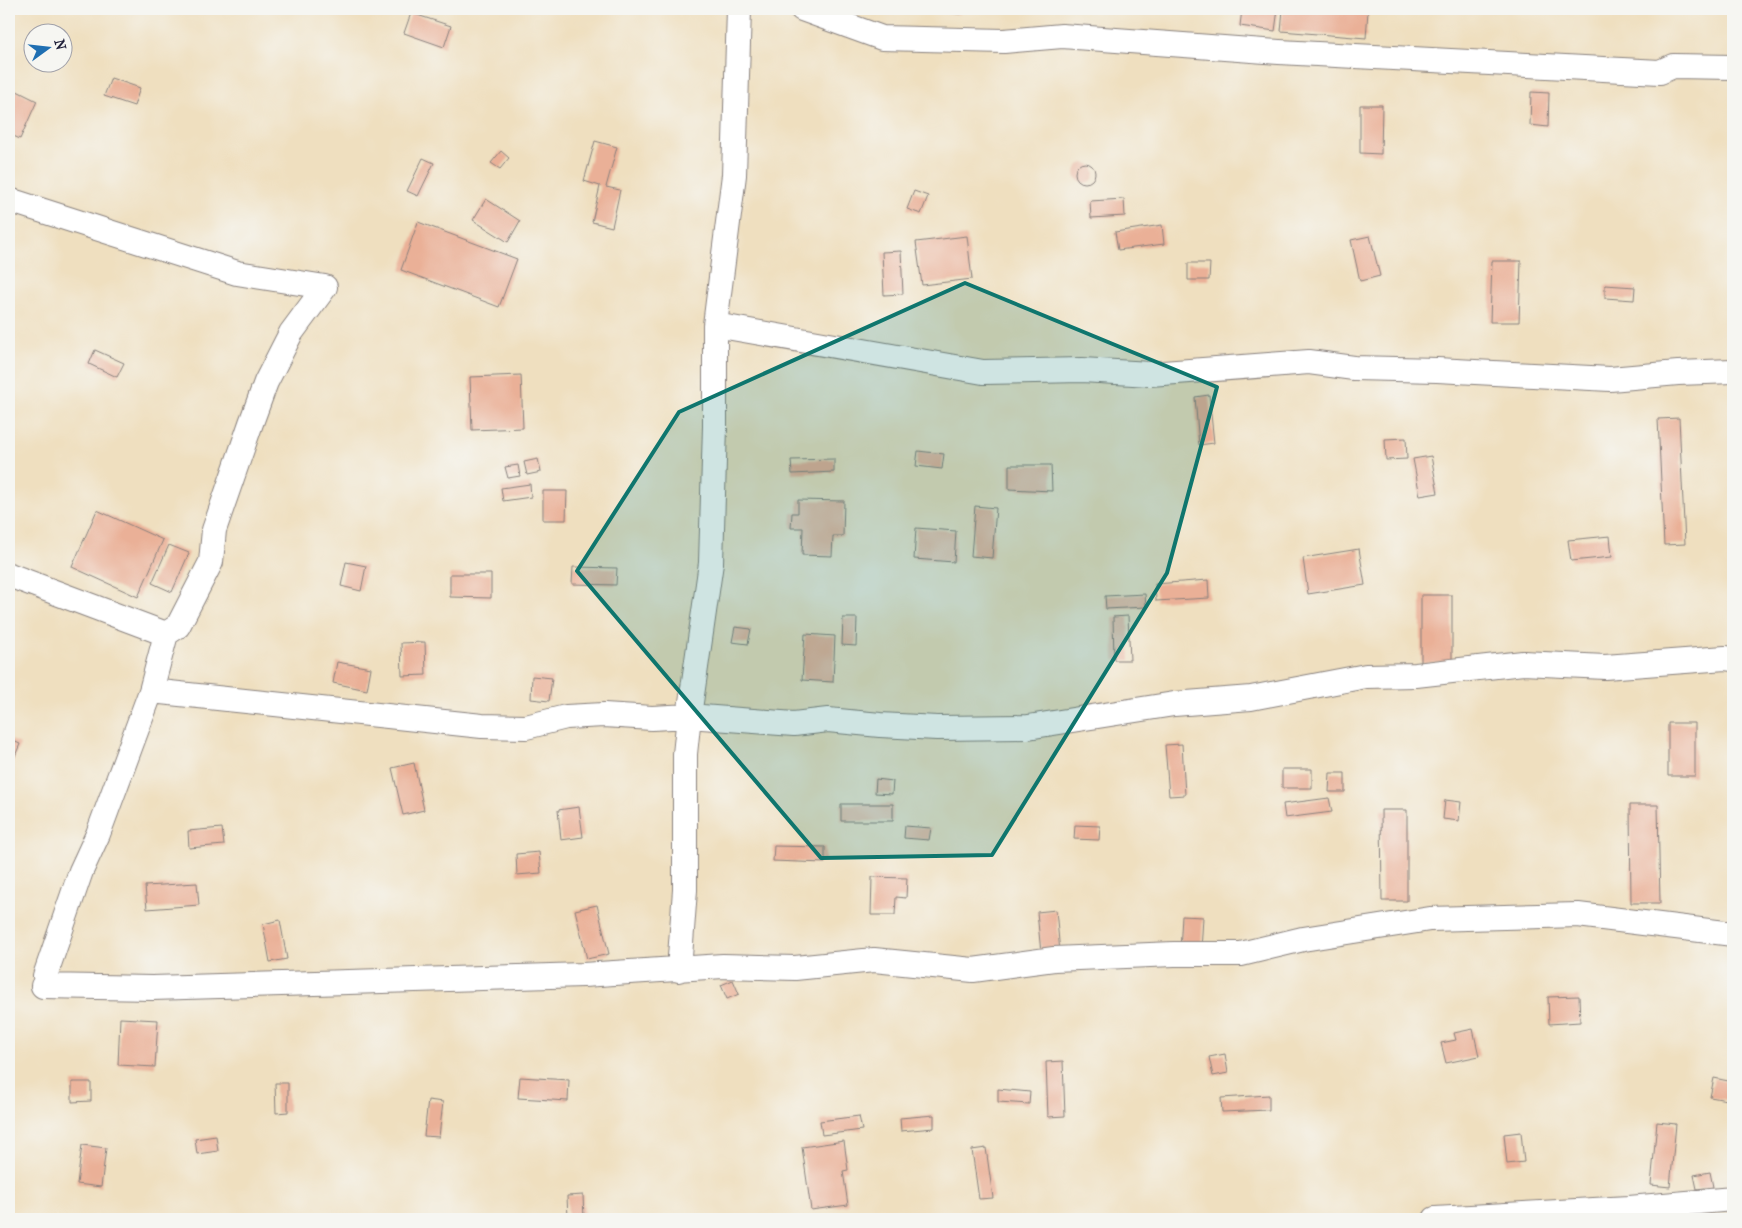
<svg xmlns="http://www.w3.org/2000/svg" width="1742" height="1228" font-family="'IM FELL French Canon',serif">
<style>
.building{fill:#eab097}
.lines{fill:none;stroke-linecap:round;stroke-linejoin:round}
.street-casing{stroke:#88807d;stroke-width:26}
.street{stroke:#fff;stroke-width:24}
.marked{fill:#0f766e;fill-opacity:0.2;stroke:#0f766e;stroke-width:4;stroke-linejoin:round}
</style>
<rect width="100%" height="100%" fill="#f6f6f2"/>
<filter id="ink" filterUnits="userSpaceOnUse"><feTurbulence type="fractalNoise" baseFrequency=".02" numOctaves="2"/><feDisplacementMap in="SourceGraphic" scale="10" xChannelSelector="R" yChannelSelector="G"/><feConvolveMatrix kernelMatrix="1 2 1 2 8 2 1 2 1" color-interpolation-filters="sRGB"/></filter>
<filter id="wash" filterUnits="userSpaceOnUse"><feTurbulence type="fractalNoise" baseFrequency=".0096" numOctaves="4" result="noise"/><feDisplacementMap in="SourceGraphic" scale="20" xChannelSelector="R" yChannelSelector="G"/><feGaussianBlur stdDeviation="1.12" result="paint"/><feColorMatrix in="noise" values="0 0 0 0 0 0 0 0 0 0 0 0 0 0 0 0 0 1.4 0 .05"/><feComposite in="paint" operator="in"/></filter>
<g filter="url(#wash)">
<rect width="100%" height="100%" fill="#efdfbf"/>
<g id="blocks">
<path class="building" d="M929 9H960V14L929 11Z
M1242 9H1278L1275 31 1240 26Z
M1283 9 1368 11 1366 38 1281 31Z
M411 13 451 26 444 47 404 33Z
M111 78 140 88 134 106 104 96Z
M9 87 37 101 20 139 9 134Z
M1531 92 1549 93 1548 127 1530 125Z
M1360 105H1382L1381 154 1360 153Z
M595 141 617 147 606 187 620 190 612 227 592 222 600 186 584 181Z
M501 151 509 158 500 169 491 163Z
M423 158 434 163 418 196 407 191Z
M1075 173a10 10 0 1 1 20 0a10 10 0 1 1-20 0Z
M914 191 928 196 921 214 907 209Z
M486 199 520 221 508 242 473 220Z
M1124 199 1125 216 1091 218 1090 201Z
M418 222 517 259 499 307 401 270Z
M1162 225 1164 244 1118 250 1115 232Z
M967 236 972 279 922 285 916 242Z
M1370 236 1380 276 1360 281 1351 240Z
M901 251 903 294 884 295 882 252Z
M1492 261H1521L1519 322H1490Z
M1188 263H1210L1209 280H1188Z
M1605 285 1635 287 1634 300 1605 298Z
M95 350 124 363 117 377 89 364Z
M521 375 523 428 472 430 470 377Z
M1209 395 1214 443 1199 445 1195 397Z
M1679 418 1685 544 1664 545 1658 419Z
M1406 438 1407 459 1386 460 1385 439Z
M918 451 944 454 942 469 916 466Z
M1431 456 1438 493 1420 496 1413 459Z
M538 459 541 472 527 475 524 462Z
M834 459V472L792 474 791 460Z
M518 465 520 476 508 478 505 467Z
M1009 465H1051L1052 491 1009 489Z
M530 484 531 497 503 501 501 488Z
M543 491H567L566 520H543Z
M798 500 844 501 843 536H833L832 556 802 555 803 528H791L792 513H798Z
M975 506 996 508 992 558 971 556Z
M97 510 163 540 138 597 72 567Z
M916 528 956 531 954 562 914 559Z
M1610 536 1612 557 1571 561 1568 540Z
M169 545 189 553 172 592 152 583Z
M1359 549 1365 585 1308 594 1303 558Z
M346 562 366 566 361 591 341 586Z
M573 567 617 568 616 585 572 584Z
M450 574H491V598L450 597Z
M1208 580 1209 598 1156 601 1155 584Z
M1145 594 1146 607 1106 609 1105 596Z
M1421 595H1452V662L1421 663Z
M1128 616 1130 660H1114L1113 617Z
M843 618H857L856 646 842 645Z
M735 627 751 629 748 644 732 642Z
M805 634 835 636 833 682 802 680Z
M425 642 426 675 402 676 401 643Z
M337 662 371 668 367 690 333 683Z
M532 676 552 678 549 701 531 699Z
M1668 723H1695V776H1668Z
M9 739 20 744 10 768 9 767Z
M1182 744 1185 795 1169 796 1165 745Z
M414 763 424 810 403 815 392 768Z
M1282 769H1312V788H1282Z
M1330 773H1345V792H1329Z
M876 779 893 781 892 794 875 793Z
M1329 798 1332 812 1285 818 1283 804Z
M1445 800 1461 802 1459 821 1443 819Z
M841 804H893V821H841Z
M1630 805H1658L1660 903H1631Z
M579 807 583 837 561 840 558 810Z
M1381 810H1407V901H1382Z
M1075 825 1100 826 1099 840 1074 839Z
M905 826 931 828 929 840 904 838Z
M222 828 224 845 189 848 188 831Z
M774 846 825 847V863L773 861Z
M539 852 541 873 517 875 516 854Z
M872 877 907 878 906 898 896 897 895 915H871Z
M197 883 199 905 147 909 145 886Z
M597 905 609 954 587 959 575 910Z
M1056 910 1060 952 1041 953 1037 912Z
M1182 916 1203 917 1201 951 1180 950Z
M280 920 287 959 270 962 263 924Z
M733 980 739 994 727 999 721 985Z
M1579 996 1580 1022 1549 1024 1548 997Z
M120 1018 158 1020 155 1067 118 1065Z
M1473 1029 1479 1056 1446 1063 1441 1043 1456 1040 1454 1033Z
M1225 1054 1228 1073 1213 1076 1209 1057Z
M1063 1061 1065 1116 1048 1117 1046 1062Z
M520 1077 569 1080 568 1101 518 1098Z
M1714 1078 1733 1082V1101L1710 1097Z
M72 1082H91V1101L72 1102Z
M275 1083H288V1112L276 1113Z
M998 1089 1030 1092 1029 1104 998 1102Z
M1269 1095V1110L1222 1112 1221 1098Z
M428 1100 443 1102 439 1137 424 1136Z
M934 1115V1128L901 1131 900 1118Z
M859 1116 862 1130 822 1135 820 1121Z
M1657 1122 1676 1124 1670 1187 1651 1185Z
M1521 1132 1524 1162 1507 1164 1504 1134Z
M216 1136 218 1151 197 1154 195 1139Z
M844 1141 848 1170 843 1171 848 1205 811 1210 802 1147Z
M82 1145 106 1148 101 1187 77 1184Z
M986 1148 993 1198 979 1199 972 1150Z
M1710 1172 1713 1187 1697 1189 1694 1175Z
M583 1195 584 1219H568L567 1196Z"/>
</g>
</g>
<g filter="url(#ink)">
<use href="#blocks" fill-opacity="0" stroke="#88807d" stroke-width="1"/>
<g class="lines">
<defs>
<path id="street" d="M802 9 882 38 1004 41 1062 36 1279 52 1660 72 1673 66 1733 67
M9 200 237 273 325 287 291 333 266 382 251 423 214 530 211 562 178 626 166 634
M715 325 983 372 1082 370 1150 374 1309 362 1354 368 1437 370 1610 379 1678 373 1733 371
M9 575 166 634 151 691 98 834 81 871 45 976
M151 691 482 726 526 727 566 717 604 715 652 718 689 716 794 724 828 720 880 725 937 728 1028 727 1174 704 1251 698 1366 676 1416 675 1523 663 1605 667 1725 658 1733 659
M679 970 685 890V754L689 716 711 563 715 426V325L734 175 739 9
M43 986 152 988 583 975 723 966 795 968 874 960 973 970 1054 959 1174 954H1241L1303 939 1430 919 1578 915 1733 934
M1435 1219 1629 1208 1733 1199"/>
</defs>
<use href="#street" class="street-casing"/>
<use href="#street" class="street"/>
</g>
</g>
<path class="marked" d="M965 283 1217 387 1167 573 992 855 821 858 577 571 679 412Z"/>
<rect width="1742" height="1228" fill="none" stroke="#f6f6f2" stroke-width="30"/>
<g transform="translate(48 48) rotate(75)"><circle r="24" fill="#f6f6f2" stroke="#a1a1a9"/>
<path d="M0-4L9 19L0 12L-9 19Z" fill="#1f6fb2"/>
<text y="-8" font-size="14" font-weight="bold" text-anchor="middle" fill="#22223b">N</text>
</g>
</svg>
